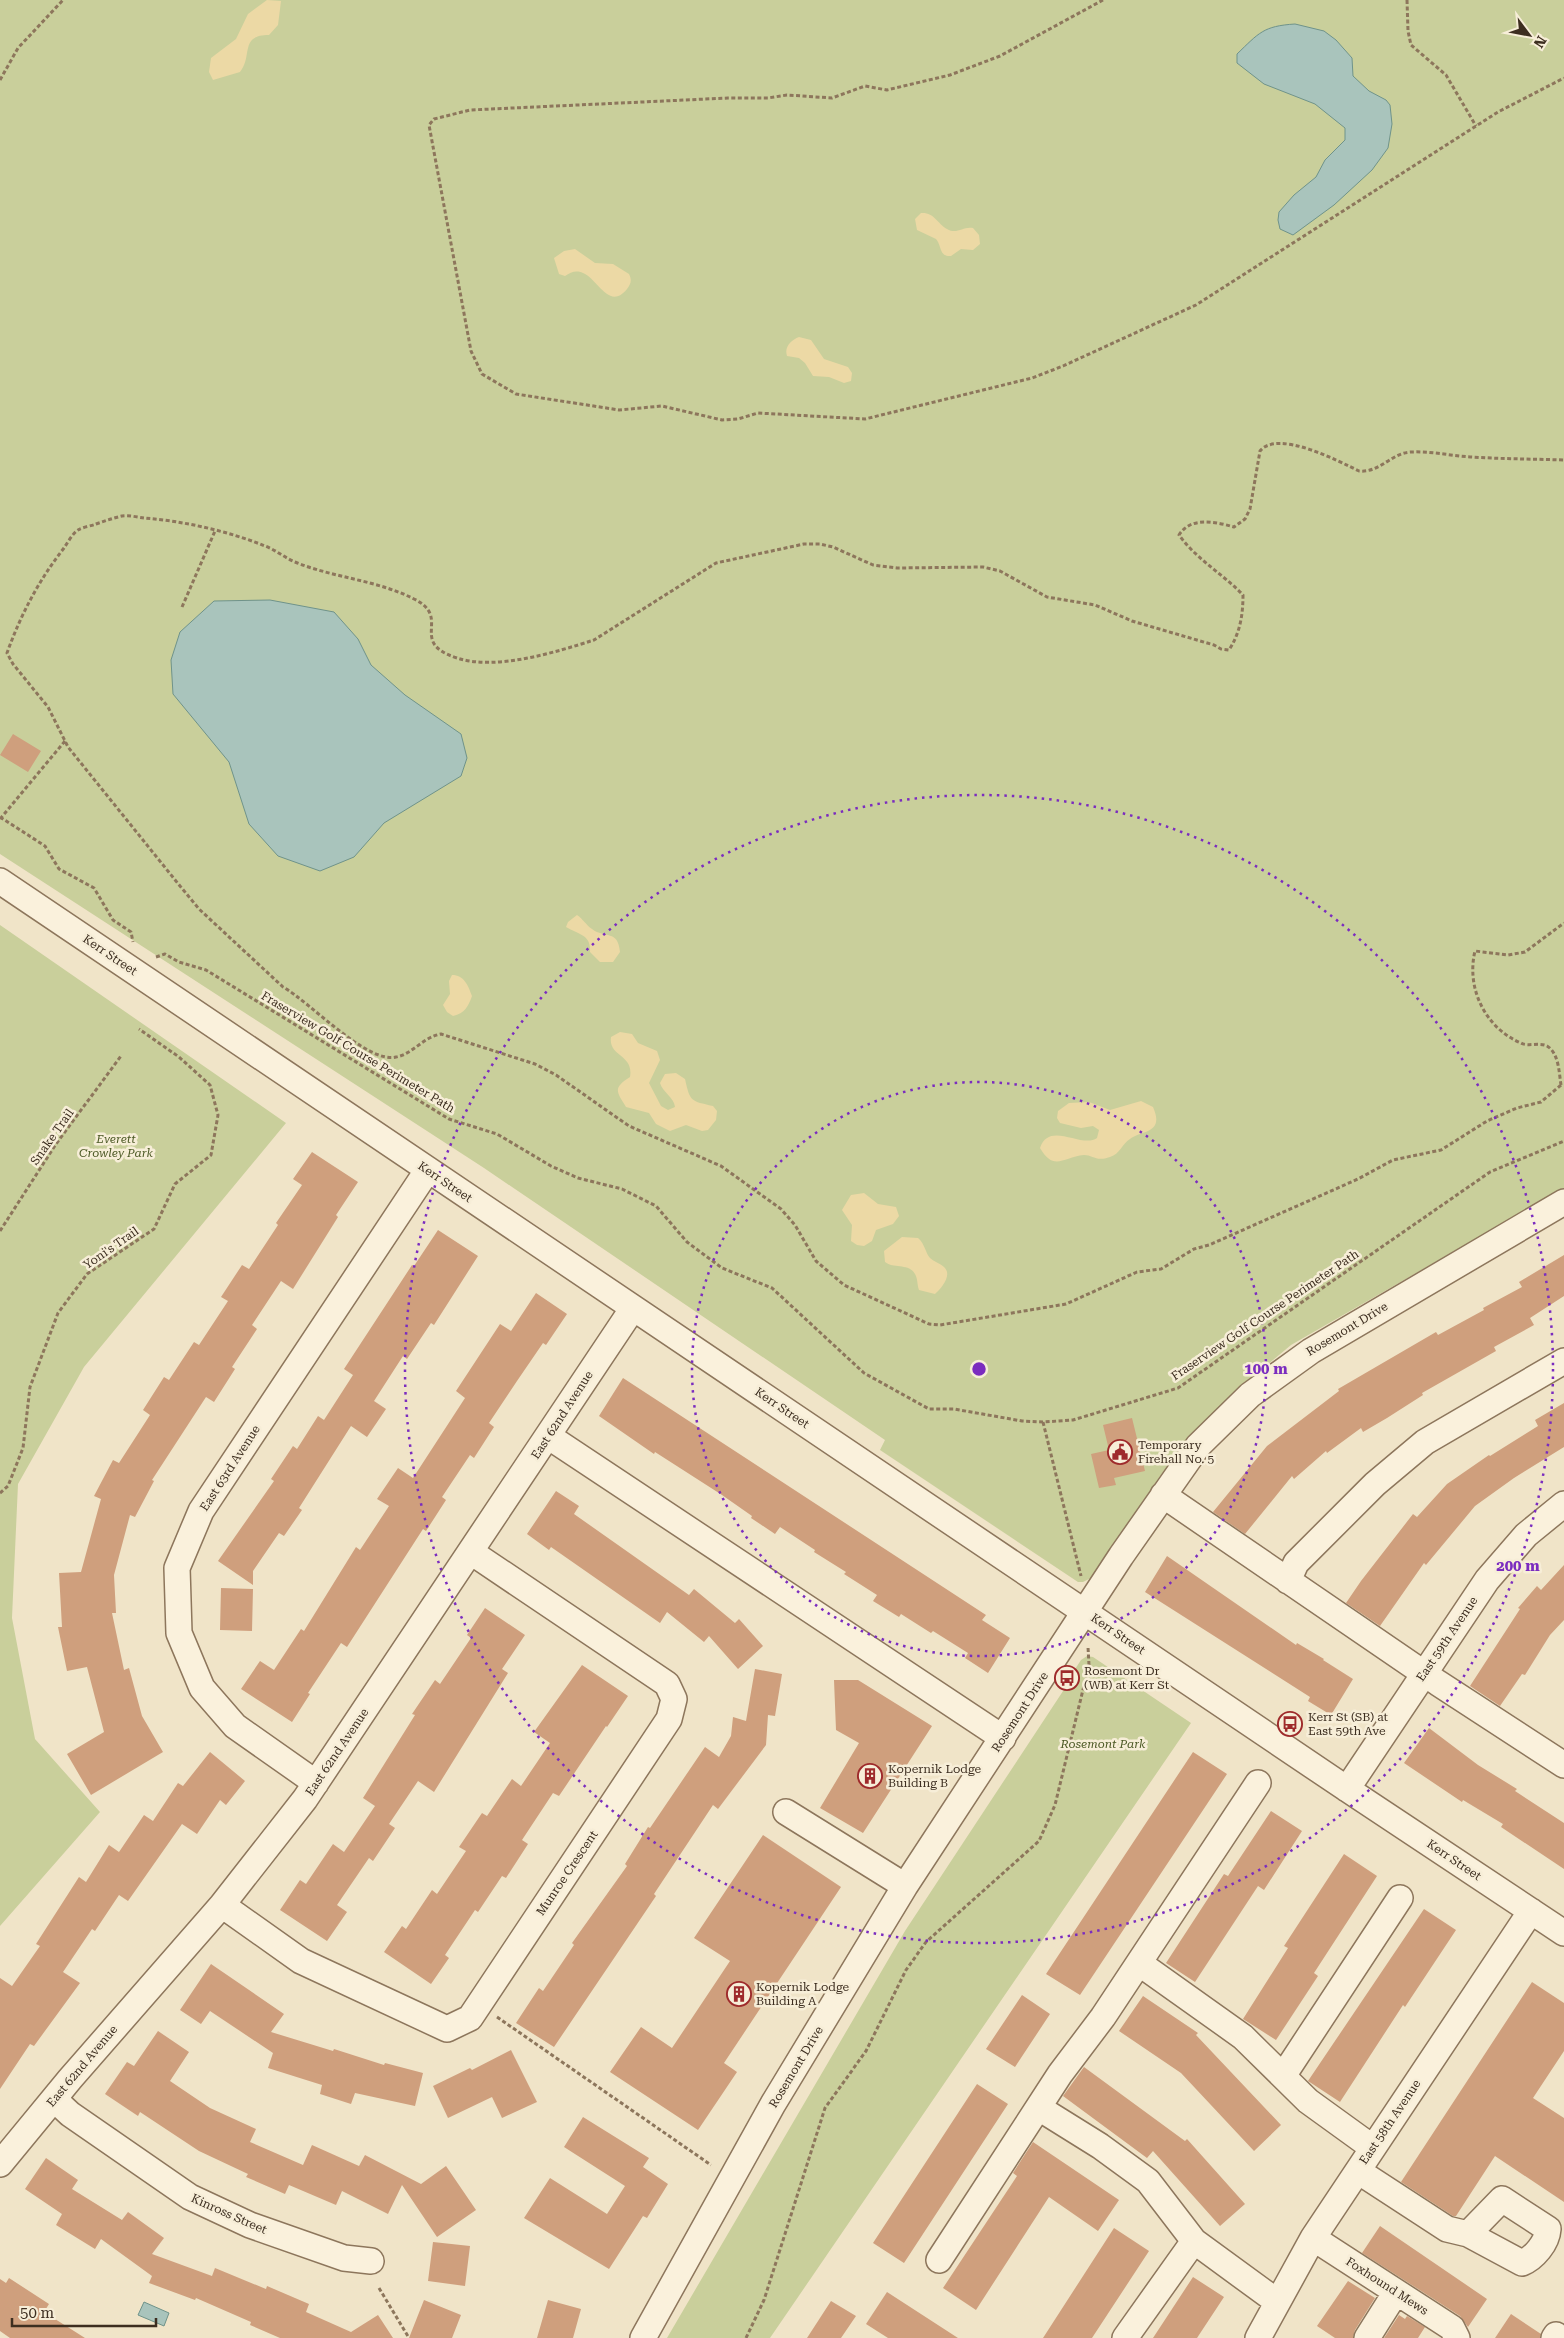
<svg xmlns="http://www.w3.org/2000/svg" width="1564" height="2338" font-family="'Roboto Serif',serif">
<style>
.green{fill:#c9cf9b}
.sand{fill:#ecd9a5}
.water{fill:#a9c4bc;stroke:#6f938a}
.building{fill:#cf9f7d}
.lines{fill:none;stroke-linecap:round;stroke-linejoin:round}
.minor-casing{stroke:#8d765c;stroke-width:28}
.path{stroke:#8d765c;stroke-width:3;stroke-dasharray:4 2.5;stroke-linecap:butt}
.minor{stroke:#faf1dc;stroke-width:25}
.ring{fill:none;stroke:#7b2cbf;stroke-width:2.5;stroke-dasharray:2.5 5}
.labels{text-anchor:middle;stroke-width:5;stroke-linejoin:round;paint-order:stroke}
.street-label{font-size:12px;fill:#3d2e20;stroke:#f7eed8}
.park-label{font-size:12px;font-style:italic;fill:#4d5a26;stroke:#f7eed8}
.poi-label{font-size:12px;fill:#3d2e20;stroke:#f7eed8;text-anchor:start}
.centre{fill:#7b2cbf;stroke:#f7eed8;stroke-width:2.5}
.ring-label{font-size:15px;text-anchor:middle;font-weight:bold;fill:#7b2cbf;stroke:#f7eed8;stroke-width:5;stroke-linejoin:round;paint-order:stroke}
</style>
<rect width="100%" height="100%" fill="#f0e4c8"/>
<path class="green" d="M0 0H1564V1188L1291 1345 1231 1395 1195 1433 1160 1476 1093 1577 1083 1582H1078L880 1450 885 1440 484 1168 0 854Z
M0 925 286 1123 84 1367 18 1484 12 1618 35 1739 100 1812 0 1926Z
M1087 1656 1093 1657 1191 1723 770 2338H667L905 1931 1067 1685 1066 1683 1081 1660Z"/>
<path class="sand" d="M267 0 281 1 278 25 269 35C239 35 253 56 240 72L213 80 209 72 211 58 236 39 248 14Z
M921 213C934 212 937 223 947 229 957 235 963 226 973 228L979 235 980 244 973 250 961 249 951 256C939 257 942 246 936 239L917 230 915 219Z
M575 249 595 263 613 264 629 274C632 280 631 284 627 289 609 311 598 279 583 273 576 270 571 272 565 276L559 274 554 258 564 251Z
M799 337 811 340 824 359 848 367 852 373 851 381 844 383 829 377 813 376 805 363 799 358 787 356C784 347 791 340 799 337Z
M577 915C583 919 586 925 592 929 605 939 618 929 620 952L613 962H600L590 952C591 934 579 935 566 927L568 922Z
M452 975C464 975 468 985 472 996 468 1007 465 1013 453 1016L447 1012 443 1005 450 994 449 981Z
M620 1032 632 1034 638 1043 657 1051 660 1060 649 1083 661 1106 668 1110 675 1107C674 1097 663 1093 660 1083L665 1074 676 1073 685 1079C690 1102 691 1101 713 1106L717 1111 716 1120 708 1130 702 1131 686 1125 670 1131 656 1124 649 1113 626 1107C616 1091 613 1088 630 1077 634 1054 608 1057 611 1037Z
M1141 1101 1153 1107C1165 1134 1141 1130 1130 1139 1122 1144 1120 1154 1110 1157 1096 1162 1093 1155 1084 1155 1063 1157 1054 1172 1040 1148 1049 1120 1082 1149 1097 1138L1099 1130 1093 1126 1081 1128 1060 1123 1057 1118 1058 1111 1069 1103 1089 1102 1110 1110Z
M864 1193 878 1204 896 1207 899 1216 893 1224 876 1230 872 1241 864 1246 857 1245 851 1241 852 1225 842 1210 851 1195Z
M902 1237 918 1238C925 1244 925 1252 930 1258 934 1262 940 1263 944 1267 953 1275 941 1289 935 1294L919 1290C917 1285 918 1279 915 1274 909 1263 894 1269 885 1262L884 1251Z"/>
<path class="water" d="M1295 24 1324 31 1336 40 1352 58 1353 76 1369 91 1386 100 1390 105 1392 124 1388 148 1372 170 1334 205 1293 235 1280 229 1278 220 1279 212 1294 195 1316 177 1325 160 1345 140V128L1315 104 1264 84 1237 63V54C1259 33 1263 26 1295 24Z
M270 600 334 612 358 639 371 665 405 695 461 734 467 758 461 776 384 823 354 857 320 871 278 856 249 824 229 762 173 694 171 660 180 632 214 601Z
M144 2302 169 2313 164 2326 138 2315Z"/>
<path class="building" d="M13 734 41 751 28 772 0 755Z
M312 1152 358 1182 336 1215 338 1217 293 1289 281 1281 252 1325 257 1329 232 1367 235 1369 214 1402 206 1397 152 1480 154 1481 135 1517 130 1515 114 1575 116 1613H112L124 1670 129 1668 142 1716 163 1752 91 1795 67 1754 104 1732 87 1667 67 1671 58 1627H62L59 1573 81 1572 101 1499 94 1496 113 1460 119 1463 150 1415 143 1410 164 1377 169 1380 194 1342 199 1345 228 1301 221 1297 242 1265 249 1269 278 1225 276 1223 302 1185 293 1179Z
M438 1230 478 1256 434 1325 431 1323 407 1359 403 1356 374 1401 386 1409 367 1437 351 1426 299 1508 302 1510 284 1536 279 1533 253 1571V1585L218 1561 274 1481 271 1479 293 1446 297 1449 318 1416 324 1420 353 1375 344 1369 412 1265 414 1266Z
M1564 1255V1296L1530 1318 1534 1325 1494 1347 1496 1351 1422 1393 1423 1395 1387 1418 1363 1432 1361 1428 1327 1453 1326 1451 1294 1479 1292 1476 1245 1534 1213 1512 1267 1446 1339 1391 1338 1389 1436 1332 1438 1335 1484 1310 1483 1308 1522 1287 1519 1282Z
M536 1293 567 1314 546 1345 543 1343 517 1381 489 1423 494 1427 474 1458 470 1455 442 1497 446 1500 426 1531 423 1529 347 1647 341 1643 308 1693 310 1694 292 1722 241 1689 260 1661 274 1670 301 1629 304 1631 356 1547 360 1550 389 1506 377 1499 398 1468 413 1478 465 1398 456 1391 500 1324 511 1331Z
M623 1378 986 1615 982 1620 1010 1638 988 1673 965 1658 968 1653 933 1631 931 1633 901 1614 899 1617 873 1601 877 1595 844 1574 846 1572 814 1552 815 1550 780 1527 775 1534 751 1518 752 1516 722 1495 655 1452 654 1454 599 1416Z
M1564 1403V1447L1514 1478 1475 1506 1426 1565 1424 1563 1380 1626 1346 1603 1361 1581 1413 1514 1417 1517 1447 1484 1489 1455 1490 1456 1538 1426 1535 1420Z
M1132 1418 1145 1471 1114 1478 1116 1485 1099 1488 1091 1454 1109 1450 1103 1425Z
M556 1491 579 1506 574 1514 689 1595 694 1589 735 1623 739 1619 763 1646 738 1669 709 1636 704 1642 667 1612 660 1623 551 1547 549 1550 527 1534Z
M1167 1556 1296 1645 1297 1643 1324 1659 1323 1660 1353 1679 1331 1715 1308 1701 1310 1697 1145 1592Z
M1564 1565V1620L1550 1635 1525 1675 1522 1674 1500 1706 1470 1686 1520 1609 1518 1608 1537 1586 1541 1590Z
M221 1588 253 1589 252 1631 220 1630Z
M485 1608 525 1635 502 1669 508 1673 434 1792 418 1781 389 1824 395 1828 373 1861 369 1858 337 1905 347 1912 327 1941 280 1910 300 1880 306 1884 333 1844 344 1852 375 1806 363 1798 415 1715 412 1714 435 1680 440 1684 471 1638 467 1635Z
M582 1665 628 1696 607 1727 606 1726 559 1796 553 1793 522 1840 528 1844 506 1878 502 1876 478 1912 475 1910 445 1955 449 1958 431 1984 384 1952 402 1926 406 1929 432 1890 437 1894 466 1851 459 1847 482 1813 487 1816 512 1779 521 1786 550 1743 534 1732Z
M755 1669 782 1674 775 1716 768 1715 766 1745 718 1809 713 1805 654 1894 656 1896 554 2047 516 2023 539 1988 543 1991 574 1945 572 1943 627 1866 625 1864 648 1827 650 1828 705 1747 719 1757 731 1736 733 1717 746 1721Z
M834 1680H858L932 1726 863 1833 820 1808 859 1743 836 1730Z
M1429 1728 1478 1765 1517 1789 1515 1791 1564 1823V1869L1501 1827 1503 1824 1463 1800 1462 1802 1404 1763Z
M210 1752 245 1781 226 1805 220 1800 197 1834 182 1824 128 1901 119 1895 95 1931 92 1929 63 1972 80 1983 34 2046 30 2044 0 2089V1978L12 1986 40 1946 36 1944 79 1877 86 1882 109 1845 119 1852 144 1815 153 1821 178 1783 183 1786Z
M1193 1752 1227 1774 1080 1995 1046 1974Z
M1271 1811 1302 1831 1264 1890 1258 1886 1195 1982 1166 1963 1224 1874 1228 1876Z
M763 1835 841 1887 724 2063 737 2072 698 2130 610 2072 641 2027 672 2048 730 1961 694 1938Z
M1344 1854 1377 1876 1314 1973 1318 1976 1276 2040 1243 2019 1288 1948 1284 1946Z
M1424 1909 1456 1930 1405 2007 1403 2005 1340 2102 1308 2081Z
M211 1964 284 2014 271 2032 333 2051 334 2049 384 2065 385 2063 423 2073 415 2106 355 2093 351 2104 320 2094 322 2085 268 2068 273 2053 210 2011 201 2024 180 2010Z
M1532 1982 1564 2003V2051L1533 2098 1564 2118V2202L1495 2156 1456 2216H1453L1401 2182Z
M1022 1995 1050 2014 1015 2067 986 2049Z
M1143 1996 1198 2033 1196 2035 1281 2125 1254 2151 1181 2073 1119 2031Z
M158 2031 189 2052 170 2081 210 2108 256 2129 250 2142 303 2165 312 2145 359 2166 365 2155 421 2184 446 2166 476 2210 437 2237 402 2185 388 2214 342 2191 336 2205 289 2185 285 2194 246 2177 248 2174 199 2151 140 2112 138 2116 105 2094 127 2062 134 2066Z
M511 2050 537 2102 502 2118 492 2097 448 2118 433 2086 470 2068 472 2070Z
M1084 2067 1185 2141 1187 2139 1245 2204 1220 2226 1153 2151 1147 2158 1063 2096Z
M977 2084 1008 2104 904 2263 873 2243Z
M583 2117 649 2158 643 2167 668 2184 647 2218 643 2216 609 2269 524 2218 550 2178 607 2214 625 2186 564 2147Z
M1033 2142 1119 2200 1098 2231 1049 2197 976 2310 943 2288 1017 2176 1013 2173Z
M46 2158 78 2180 72 2189 122 2220 128 2212 164 2238 152 2254 212 2276 215 2268 266 2289 267 2286 309 2304 306 2312 351 2332 378 2315 393 2338H280L250 2325 251 2322 196 2298 195 2300 149 2283 152 2276 101 2239 95 2249 56 2225 62 2214 25 2189Z
M1380 2226 1487 2299 1468 2327 1460 2316 1362 2253Z
M1114 2228 1149 2251 1092 2338H1043Z
M433 2242 470 2246 465 2286 428 2281Z
M1193 2277 1224 2297 1197 2338H1153Z
M9 2278 49 2304 44 2312 85 2338H10L0 2331V2279L6 2283Z
M1348 2281 1375 2298 1355 2330 1353 2338H1335L1317 2326Z
M887 2292 958 2338H888L866 2324Z
M424 2300 461 2315 452 2338H409Z
M548 2300 581 2309 573 2338H537Z
M831 2301 856 2316 841 2338H807Z
M1511 2314 1541 2334 1540 2338H1495Z
M1399 2315 1405 2319 1407 2316 1425 2327 1418 2338H1384Z"/>
<g class="lines">
<defs>
<path id="minor" d="M0 881 1347 1789 1564 1933
M548 1436 1003 1738
M1163 1495 1438 1683 1564 1765
M1288 1581 1296 1563 1375 1484 1425 1442 1564 1361
M316 1783 235 1726 202 1688 179 1633 177 1568 201 1511 427 1171
M1347 1789 1487 1580 1526 1535 1564 1504
M786 1812 905 1886
M222 1905 301 1961 447 2029 470 2018 669 1719 674 1699 667 1684 471 1552
M1139 1963 1243 2037 1308 2101 1373 2148
M1283 2076 1400 1898
M54 2099 70 2114 190 2197 250 2225 344 2258 371 2261
M1039 2108 1100 2146 1148 2181 1194 2241 1276 2301
M0 2164 70 2079 222 1905 305 1799 633 1308
M1358 2171 1447 2229 1468 2234 1502 2199 1548 2229C1547 2243 1534 2258 1522 2263L1468 2234
M1313 2238 1452 2328 1457 2338
M939 2260 1060 2074 1103 2017 1258 1783
M643 2338 773 2104 905 1886 1121 1556 1198 1446 1250 1395 1311 1351 1564 1202
M1125 2338 1194 2241
M1258 2338 1313 2238 1531 1911
M1367 2338 1396 2292
M1554 2338 1556 2335"/>
</defs>
<use href="#minor" class="minor-casing"/>
<path class="path" d="M1103 0 1000 56 950 75 887 90 865 86 832 98 787 95 768 98H728L470 110 434 119 429 125 471 351 482 374 516 394 619 410 662 406 722 420 738 419 758 413 865 419 1032 378 1063 366 1196 305 1498 112 1564 78
M1407 0 1408 31 1411 45 1446 75 1476 126
M0 80 18 48 63 0
M182 607 215 531
M0 817 45 846 59 869 94 888 113 920 131 932 133 942
M0 819 65 741
M156 957 165 954 179 962 206 970 449 1119 497 1134 551 1166 578 1178 622 1189 656 1206 687 1242 722 1268 772 1288 864 1373 929 1409H954L1022 1421 1043 1422 1073 1420 1178 1388 1490 1172 1564 1141
M1561 1085 1541 1102 1517 1108 1487 1121 1441 1150 1393 1160 1358 1179 1209 1245 1194 1249 1161 1269 1137 1272 1066 1304 940 1325 929 1324 844 1285 816 1261 795 1225 781 1209 721 1166 629 1126 556 1075 535 1064 441 1034C423 1037 413 1054 396 1057 367 1064 310 1002 283 987L199 909 180 886 68 747 48 707 13 664 7 653C21 614 39 580 64 548 68 542 73 533 78 530 83 527 91 526 96 524 105 521 113 518 122 516 128 515 137 517 144 518 183 521 228 531 265 546 276 550 285 558 295 562 334 578 377 580 414 599 453 618 407 642 457 658 496 671 556 652 594 640L716 563 804 544H820L833 547 873 565 897 568 983 567 1000 571 1047 597 1095 605 1132 621 1214 645 1221 649 1229 650C1240 633 1243 615 1243 595 1223 574 1196 559 1179 535 1191 516 1216 522 1234 527L1245 519 1250 509 1260 451C1278 429 1338 461 1359 471 1380 473 1391 453 1411 452 1431 451 1452 456 1472 457 1503 459 1533 459 1564 460
M1561 1085C1559 1073 1559 1053 1547 1046 1539 1042 1528 1047 1521 1043 1485 1028 1466 988 1475 951L1508 955 1525 952 1564 923
M0 1231 56 1144 121 1056
M1043 1422 1081 1576
M0 1493 8 1486 23 1448 30 1387 58 1313 87 1274 154 1229 175 1184 211 1155 218 1115 210 1085 179 1057 139 1029
M497 2017 711 2165
M379 2288 409 2338
M746 2338 764 2300 825 2108 866 2051 906 1970 926 1942 1039 1841 1055 1805 1089 1665 1088 1647"/>
<use href="#minor" class="minor"/>
</g>
<g class="ring">
<circle cx="979" cy="1369" r="287"/>
<circle cx="979" cy="1369" r="574"/>
</g>
<defs>
<symbol id="civic-ring" viewBox="-11 -11 22 22"><circle r="9.5" fill="#f7eed8" stroke="#9e2a2b" stroke-width="1.5"/><path d="M-.6-6.5H3V-4.5H.6V-3L4-1V1h2V6H-6V1h2V-1L-.6-3ZM-1.2 2.5V6h2.4V2.5Z" fill="#9e2a2b"/></symbol>
<symbol id="bus-ring" viewBox="-11 -11 22 22"><circle r="9.5" fill="#f7eed8" stroke="#9e2a2b" stroke-width="1.5"/><path d="M-5-6H5V4H4V6H2V4H-2V6H-4V4H-5ZM-3.5-4V0h7V-4ZM-3.5 1.2v1.5H-2V1.2ZM2 1.2v1.5H3.5V1.2Z" fill="#9e2a2b"/></symbol>
<symbol id="building-ring" viewBox="-11 -11 22 22"><circle r="9.5" fill="#f7eed8" stroke="#9e2a2b" stroke-width="1.5"/><path d="M-4-6H4V6H1V3H-1V6H-4ZM-2.5-4.3h1.7v1.8h-1.7ZM.8-4.3h1.7v1.8H.8ZM-2.5-1h1.7V.8h-1.7ZM.8-1h1.7V.8H.8Z" fill="#9e2a2b"/></symbol>
</defs>
<g fill-rule="evenodd">
<use href="#civic-ring" x="1106" y="1438" width="28" height="28"/>
<use href="#bus-ring" x="1053" y="1664" width="28" height="28"/>
<use href="#bus-ring" x="1276" y="1710" width="28" height="28"/>
<use href="#building-ring" x="856" y="1762" width="28" height="28"/>
<use href="#building-ring" x="725" y="1980" width="28" height="28"/>
</g>
<g class="labels">
<g class="street-label">
<text transform="translate(110 955) rotate(34)" y="4">Kerr Street</text>
<text transform="translate(358 1052) rotate(31)" y="4">Fraserview Golf Course Perimeter Path</text>
<text transform="translate(52 1137) rotate(-55)" y="4">Snake Trail</text>
<text transform="translate(445 1182) rotate(34)" y="4">Kerr Street</text>
<text transform="translate(111 1248) rotate(-35)" y="4">Yoni's Trail</text>
<text transform="translate(1265 1315) rotate(-34)" y="4">Fraserview Golf Course Perimeter Path</text>
<text transform="translate(1347 1329) rotate(-31)" y="4">Rosemont Drive</text>
<text transform="translate(782 1408) rotate(34)" y="4">Kerr Street</text>
<text transform="translate(562 1415) rotate(-57)" y="4">East 62nd Avenue</text>
<text transform="translate(230 1468) rotate(-57)" y="4">East 63rd Avenue</text>
<text transform="translate(1118 1634) rotate(34)" y="4">Kerr Street</text>
<text transform="translate(1447 1639) rotate(-56)" y="4">East 59th Avenue</text>
<text transform="translate(1020 1712) rotate(-57)" y="4">Rosemont Drive</text>
<text transform="translate(337 1752) rotate(-56)" y="4">East 62nd Avenue</text>
<text transform="translate(1454 1860) rotate(34)" y="4">Kerr Street</text>
<text transform="translate(567 1873) rotate(-56)" y="4">Munroe Crescent</text>
<text transform="translate(82 2066) rotate(-50)" y="4">East 62nd Avenue</text>
<text transform="translate(796 2067) rotate(-59)" y="4">Rosemont Drive</text>
<text transform="translate(1390 2122) rotate(-56)" y="4">East 58th Avenue</text>
<text transform="translate(229 2214) rotate(24)" y="4">Kinross Street</text>
<text transform="translate(1387 2286) rotate(33)" y="4">Foxhound Mews</text>
</g>
<g class="park-label">
<text x="116" y="1143">Everett<tspan x="116" dy="14">Crowley Park</tspan></text>
<text x="1103" y="1748">Rosemont Park</text>
</g>
<g class="poi-label">
<text x="1138" y="1449">Temporary<tspan x="1138" dy="14">Firehall No. 5</tspan></text>
<text x="1084" y="1675">Rosemont Dr<tspan x="1084" dy="14">(WB) at Kerr St</tspan></text>
<text x="1308" y="1721">Kerr St (SB) at<tspan x="1308" dy="14">East 59th Ave</tspan></text>
<text x="888" y="1773">Kopernik Lodge<tspan x="888" dy="14">Building B</tspan></text>
<text x="756" y="1991">Kopernik Lodge<tspan x="756" dy="14">Building A</tspan></text>
</g>
</g>
<circle cx="979" cy="1369" r="8" class="centre"/>
<g class="ring-label">
<text x="1266" y="1374">100 m</text>
<text x="1518" y="1571">200 m</text>
</g>
<g transform="translate(1529 35) rotate(122)" stroke="#f7eed8" stroke-width="4" paint-order="stroke">
<path d="M0-4L9 19L0 12L-9 19Z" fill="#3d2e20"/>
<text y="-8" font-size="14" font-weight="bold" text-anchor="middle" fill="#3d2e20">N</text>
</g>
<path d="M12 2318v8h144v-8" fill="none" stroke="#3d2e20" stroke-width="2.5"/>
<text x="20" y="2318" font-size="15" fill="#3d2e20" stroke="#f7eed8" stroke-width="4" paint-order="stroke">50 m</text>
</svg>
